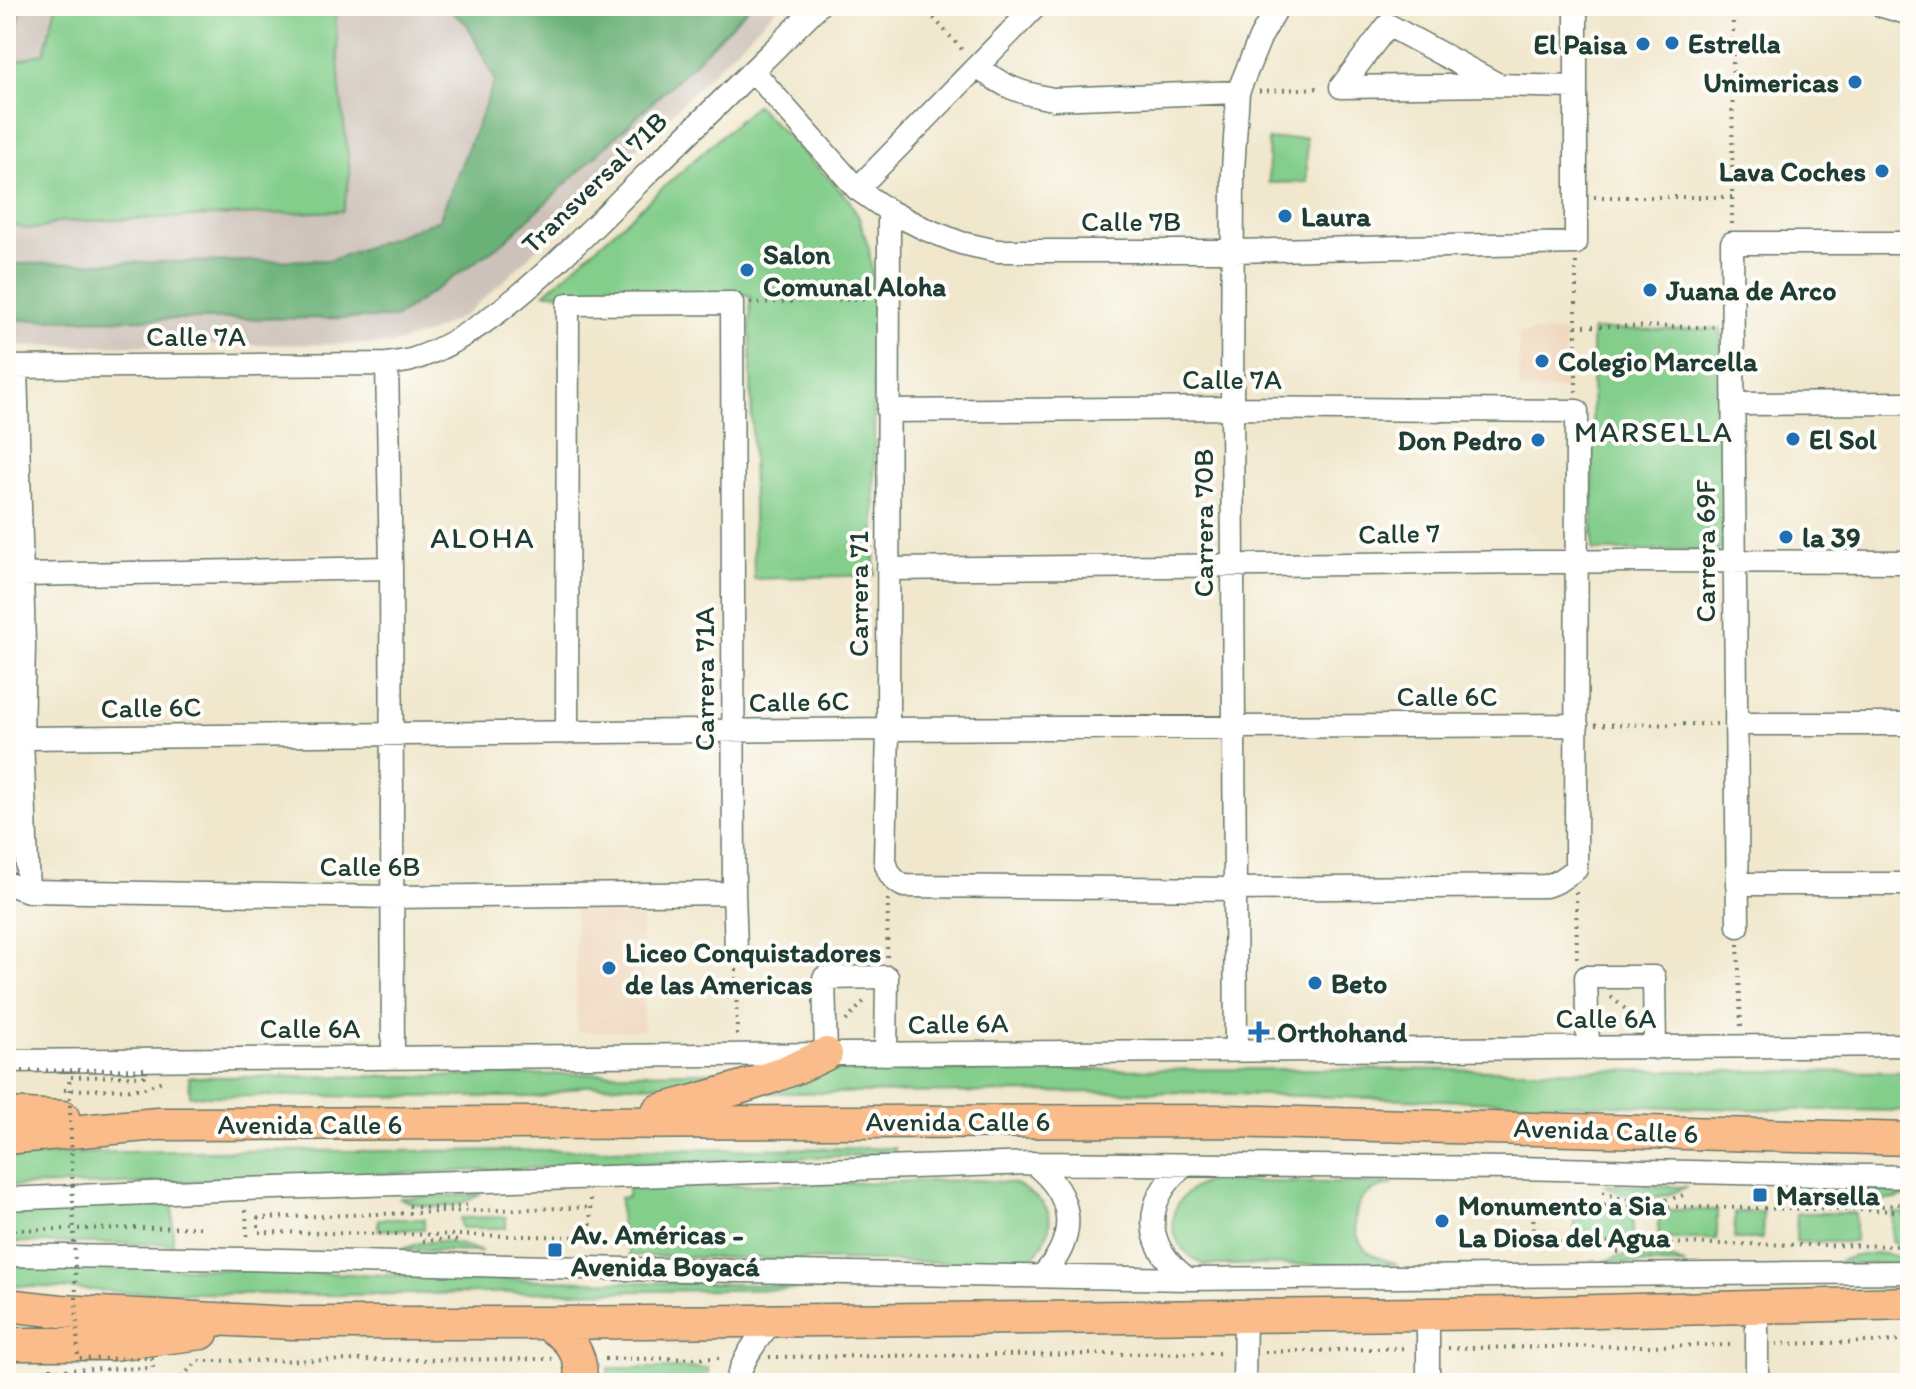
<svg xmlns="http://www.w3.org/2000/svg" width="1916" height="1389" font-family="Itim,sans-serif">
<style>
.built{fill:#efd6bb}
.industrial{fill:#cdc2b9}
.green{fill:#83ce8b;stroke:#518660;stroke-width:2}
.forest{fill:#6ab177;stroke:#447756;stroke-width:2}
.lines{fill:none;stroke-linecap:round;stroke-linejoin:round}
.minor-casing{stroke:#687869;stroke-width:25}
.highway-casing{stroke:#687869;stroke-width:35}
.path{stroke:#687869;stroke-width:4;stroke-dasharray:2 6;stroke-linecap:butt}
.minor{stroke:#fff;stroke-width:22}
.highway{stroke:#f9bc8a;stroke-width:32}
.path-bridge{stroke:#687869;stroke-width:4;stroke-dasharray:2 6;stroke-linecap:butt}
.poi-dot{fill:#1f6fb2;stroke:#fdfcf7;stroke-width:3}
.labels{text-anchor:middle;stroke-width:8;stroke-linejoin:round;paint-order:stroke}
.poi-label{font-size:28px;font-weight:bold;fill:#1f3d34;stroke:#fdfcf7;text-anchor:start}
.street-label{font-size:28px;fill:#1f3d34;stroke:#fdfcf7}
.neighbourhood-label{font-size:30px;letter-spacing:2px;fill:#1f3d34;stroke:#fdfcf7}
</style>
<rect width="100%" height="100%" fill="#fdfcf7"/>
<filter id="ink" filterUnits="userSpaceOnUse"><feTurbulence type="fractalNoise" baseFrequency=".0125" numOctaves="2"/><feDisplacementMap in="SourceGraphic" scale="16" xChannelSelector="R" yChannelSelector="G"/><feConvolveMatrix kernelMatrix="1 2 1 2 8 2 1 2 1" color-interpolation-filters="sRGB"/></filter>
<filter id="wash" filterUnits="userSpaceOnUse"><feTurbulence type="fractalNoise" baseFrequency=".006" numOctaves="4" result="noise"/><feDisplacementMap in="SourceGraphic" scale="32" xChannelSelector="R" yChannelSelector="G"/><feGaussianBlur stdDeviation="1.8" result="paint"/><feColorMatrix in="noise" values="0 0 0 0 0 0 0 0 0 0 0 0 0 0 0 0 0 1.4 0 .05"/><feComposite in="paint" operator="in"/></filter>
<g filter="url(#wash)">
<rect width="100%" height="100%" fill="#f0e7cc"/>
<path class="built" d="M1564 331 1566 389 1520 390 1518 333Z
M641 904 644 1030 577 1032 575 905Z"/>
<path class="industrial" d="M6 6H779L506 279 463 316 429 333 392 344 6 346Z"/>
<path class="green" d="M6 6H22L12 54 6 53Z
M56 6H335L340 90 350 174 343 211 57 222C40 231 24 232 6 221V64L44 53Z
M756 105 848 198 859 218 869 249 873 281 875 575 754 579 750 295 545 293Z
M1306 137 1307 182 1269 183 1268 140Z
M1721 329 1722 550 1593 551 1592 330Z
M1304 1069 1910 1072V1111L1740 1109 1166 1092 764 1093 815 1071Z
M755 1071 724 1083 583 1086 540 1097 190 1096 189 1077 457 1076Z
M895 1148V1154L128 1184 6 1186V1158C133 1148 260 1151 387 1151 557 1151 726 1150 895 1148Z
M976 1180C988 1181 1003 1181 1015 1184 1020 1186 1027 1191 1031 1194 1061 1212 1050 1236 1032 1259L1015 1262 993 1263 629 1256V1246L621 1245 620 1198 628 1197V1188Z
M1208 1181 1394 1184C1383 1186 1372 1189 1364 1197 1351 1211 1353 1238 1367 1251 1375 1258 1387 1260 1397 1264L1204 1265C1161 1242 1162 1199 1208 1181Z
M1603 1185 1686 1187C1658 1202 1631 1201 1603 1185Z
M1833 1189 1910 1192V1195C1883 1204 1857 1204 1833 1189Z
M481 1194C455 1210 427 1210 399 1198Z
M173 1205V1244L6 1242V1207Z
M1575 1208 1633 1209V1238H1575Z
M1659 1210H1717V1239H1659Z
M1735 1212H1763L1762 1239H1734Z
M1797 1213H1855V1242H1796Z
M1893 1213 1910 1214V1243H1892Z
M506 1217V1228H461L460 1218Z
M378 1219H424V1229L378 1230Z
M441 1241 462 1245 482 1252 400 1250 420 1243Z
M1643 1253H1655L1686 1265 1602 1262 1621 1256Z
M1874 1253 1886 1254 1910 1259V1263L1830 1265 1851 1257Z
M6 1266H125L499 1279 893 1288 324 1295 125 1292 6 1285Z
M608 1368H708V1383H608Z"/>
<path class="forest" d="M444 6H750L691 66 505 241 395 318 6 320V264L332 260 439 220 495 80 467 24Z"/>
</g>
<g filter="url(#ink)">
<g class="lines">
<defs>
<path id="minor" d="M1882 6 1910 14
M977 67C1005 87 1019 93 1053 99L1238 92
M753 71 857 189 889 211 925 229 961 243 997 251H1233L1576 243V6
M1341 87 1498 85 1576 87
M1341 87 1388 25 1497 84
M857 189 1036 6
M387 364 391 568 393 1058
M6 367 387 364C394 363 403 362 411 360 495 334 581 238 644 177 702 120 761 63 818 6
M16 367 24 644 22 738 28 891
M1734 404 1910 403
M888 411 1232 408 1577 411 1576 869 1557 882 1546 886 1236 889 904 886C892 880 888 873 885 860L888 729 889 211
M888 569 1634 561 1910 562
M21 575 391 568
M1736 724H1910
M567 733 568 304 732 303 734 893 736 949
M22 738 888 729 1577 725
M6 883 28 891 391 897 734 893
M1737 884H1910
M1738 926 1732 243H1910
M1236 1049 1232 408 1233 170 1238 92 1260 38 1278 6
M1588 1049 1586 977H1654L1655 1048
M826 1054 824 978 887 977 886 1054
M6 1061 1910 1045
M1033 1163C1075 1196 1079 1236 1042 1276
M1185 1165C1142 1201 1142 1245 1188 1279
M6 1199 243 1189 1033 1163 1511 1168 1910 1177
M6 1255 243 1259 627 1269 1188 1279 1910 1272
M1757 1307V1383
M1428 1314V1383
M736 1383C743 1358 756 1340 773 1321
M1244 1383 1245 1315"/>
<path id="highway" d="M658 1111C715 1095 773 1081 826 1054
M6 1114 63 1117
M6 1138 157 1124 1226 1121 1910 1139
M6 1305 61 1311 291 1323H545L1521 1313 1910 1303
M545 1323C569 1336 584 1355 580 1383
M6 1344H113L202 1333"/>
</defs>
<use href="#minor" class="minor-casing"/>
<use href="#highway" class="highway-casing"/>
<path class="path" d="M923 6 965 53
M1259 91 1322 88
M1594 197H1733
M1732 224 1733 6
M1576 262V393
M750 303 869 299
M1576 326 1713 327
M1595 725 1718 724
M1576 892 1577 959
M1738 944 1741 1028
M887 957 888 898
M736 969 737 1036
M1611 997 1635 1017
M846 1021 867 998
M6 1085H22
M64 1090 142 1089 162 1081
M1603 1192C1631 1204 1658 1205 1686 1194
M1835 1197C1859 1208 1885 1209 1910 1201
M590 1199 591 1237 258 1232V1218L591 1207
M409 1206C431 1209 450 1209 471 1204
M246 1210 247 1241
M1910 1211 1533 1204 1534 1242 1910 1246
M6 1230 202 1227
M423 1241 450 1239 461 1242
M1617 1252 1642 1249 1664 1252
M1776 1344 1910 1341
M1448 1348 1736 1345
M1265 1352 1408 1348
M769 1357 1224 1353
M605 1359 724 1358
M51 1367 52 1383
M176 1383 198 1361 552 1359"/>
<use href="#minor" class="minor"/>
<use href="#highway" class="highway"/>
<path class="path-bridge" d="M22 1071 144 1069V1076L69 1077 78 1359 152 1358 153 1368 55 1370"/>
</g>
</g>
<g class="poi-dot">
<circle cx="1672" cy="43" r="8"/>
<circle cx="1643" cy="44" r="8"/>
<circle cx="1855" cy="82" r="8"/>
<circle cx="1882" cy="171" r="8"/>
<circle cx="1285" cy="216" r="8"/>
<circle cx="747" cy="270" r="8"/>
<circle cx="1650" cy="290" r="8"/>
<circle cx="1542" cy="361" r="8"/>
<circle cx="1793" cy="439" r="8"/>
<circle cx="1538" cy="440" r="8"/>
<circle cx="1786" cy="537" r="8"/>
<circle cx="609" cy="968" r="8"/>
<circle cx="1315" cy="983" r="8"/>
<path d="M1255 1020h8v8h8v8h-8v8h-8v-8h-8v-8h8z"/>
<rect x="1752" y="1187" width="16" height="16" rx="4"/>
<circle cx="1442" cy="1221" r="8"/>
<rect x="547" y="1242" width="16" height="16" rx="4"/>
</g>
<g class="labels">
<g class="poi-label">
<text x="1688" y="53">Estrella</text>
<text x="1627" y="54" text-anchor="end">El Paisa</text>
<text x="1839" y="92" text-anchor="end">Unimericas</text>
<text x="1866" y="181" text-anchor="end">Lava Coches</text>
<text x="1301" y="226">Laura</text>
<text x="763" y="264">Salon<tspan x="763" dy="32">Comunal Aloha</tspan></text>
<text x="1666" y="300">Juana de Arco</text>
<text x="1558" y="371">Colegio Marcella</text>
<text x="1809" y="449">El Sol</text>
<text x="1522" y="450" text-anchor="end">Don Pedro</text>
<text x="1802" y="547">la 39</text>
<text x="625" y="962">Liceo Conquistadores<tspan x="625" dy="32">de las Americas</tspan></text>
<text x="1331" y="993">Beto</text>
<text x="1277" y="1042">Orthohand</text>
<text x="1776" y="1205">Marsella</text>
<text x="1458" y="1215">Monumento a Sia<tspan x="1458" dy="32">La Diosa del Agua</tspan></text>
<text x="571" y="1244">Av. Américas -<tspan x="571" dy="32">Avenida Boyacá</tspan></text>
</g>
<g class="street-label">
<text transform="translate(594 182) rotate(-44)" y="10">Transversal 71B</text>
<text x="1131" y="231">Calle 7B</text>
<text x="196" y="346">Calle 7A</text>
<text x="1232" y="389">Calle 7A</text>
<text transform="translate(1203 523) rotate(-90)" y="10">Carrera 70B</text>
<text transform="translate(1399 533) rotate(-1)" y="10">Calle 7</text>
<text transform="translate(1705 551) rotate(-90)" y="10">Carrera 69F</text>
<text transform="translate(858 594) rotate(-90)" y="10">Carrera 71</text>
<text transform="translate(704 679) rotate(-90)" y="10">Carrera 71A</text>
<text x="1447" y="706">Calle 6C</text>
<text transform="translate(799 701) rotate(-1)" y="10">Calle 6C</text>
<text transform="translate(151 707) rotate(-1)" y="10">Calle 6C</text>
<text x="370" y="876">Calle 6B</text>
<text x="1606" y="1028">Calle 6A</text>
<text transform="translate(958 1023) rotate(-1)" y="10">Calle 6A</text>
<text x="310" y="1038">Calle 6A</text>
<text x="958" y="1131">Avenida Calle 6</text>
<text x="310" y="1134">Avenida Calle 6</text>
<text transform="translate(1606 1130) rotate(2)" y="10">Avenida Calle 6</text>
</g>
<g class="neighbourhood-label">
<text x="1654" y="442">MARSELLA</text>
<text x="483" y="548">ALOHA</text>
</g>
</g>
<rect width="1916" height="1389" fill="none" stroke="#fdfcf7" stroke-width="32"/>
</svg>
